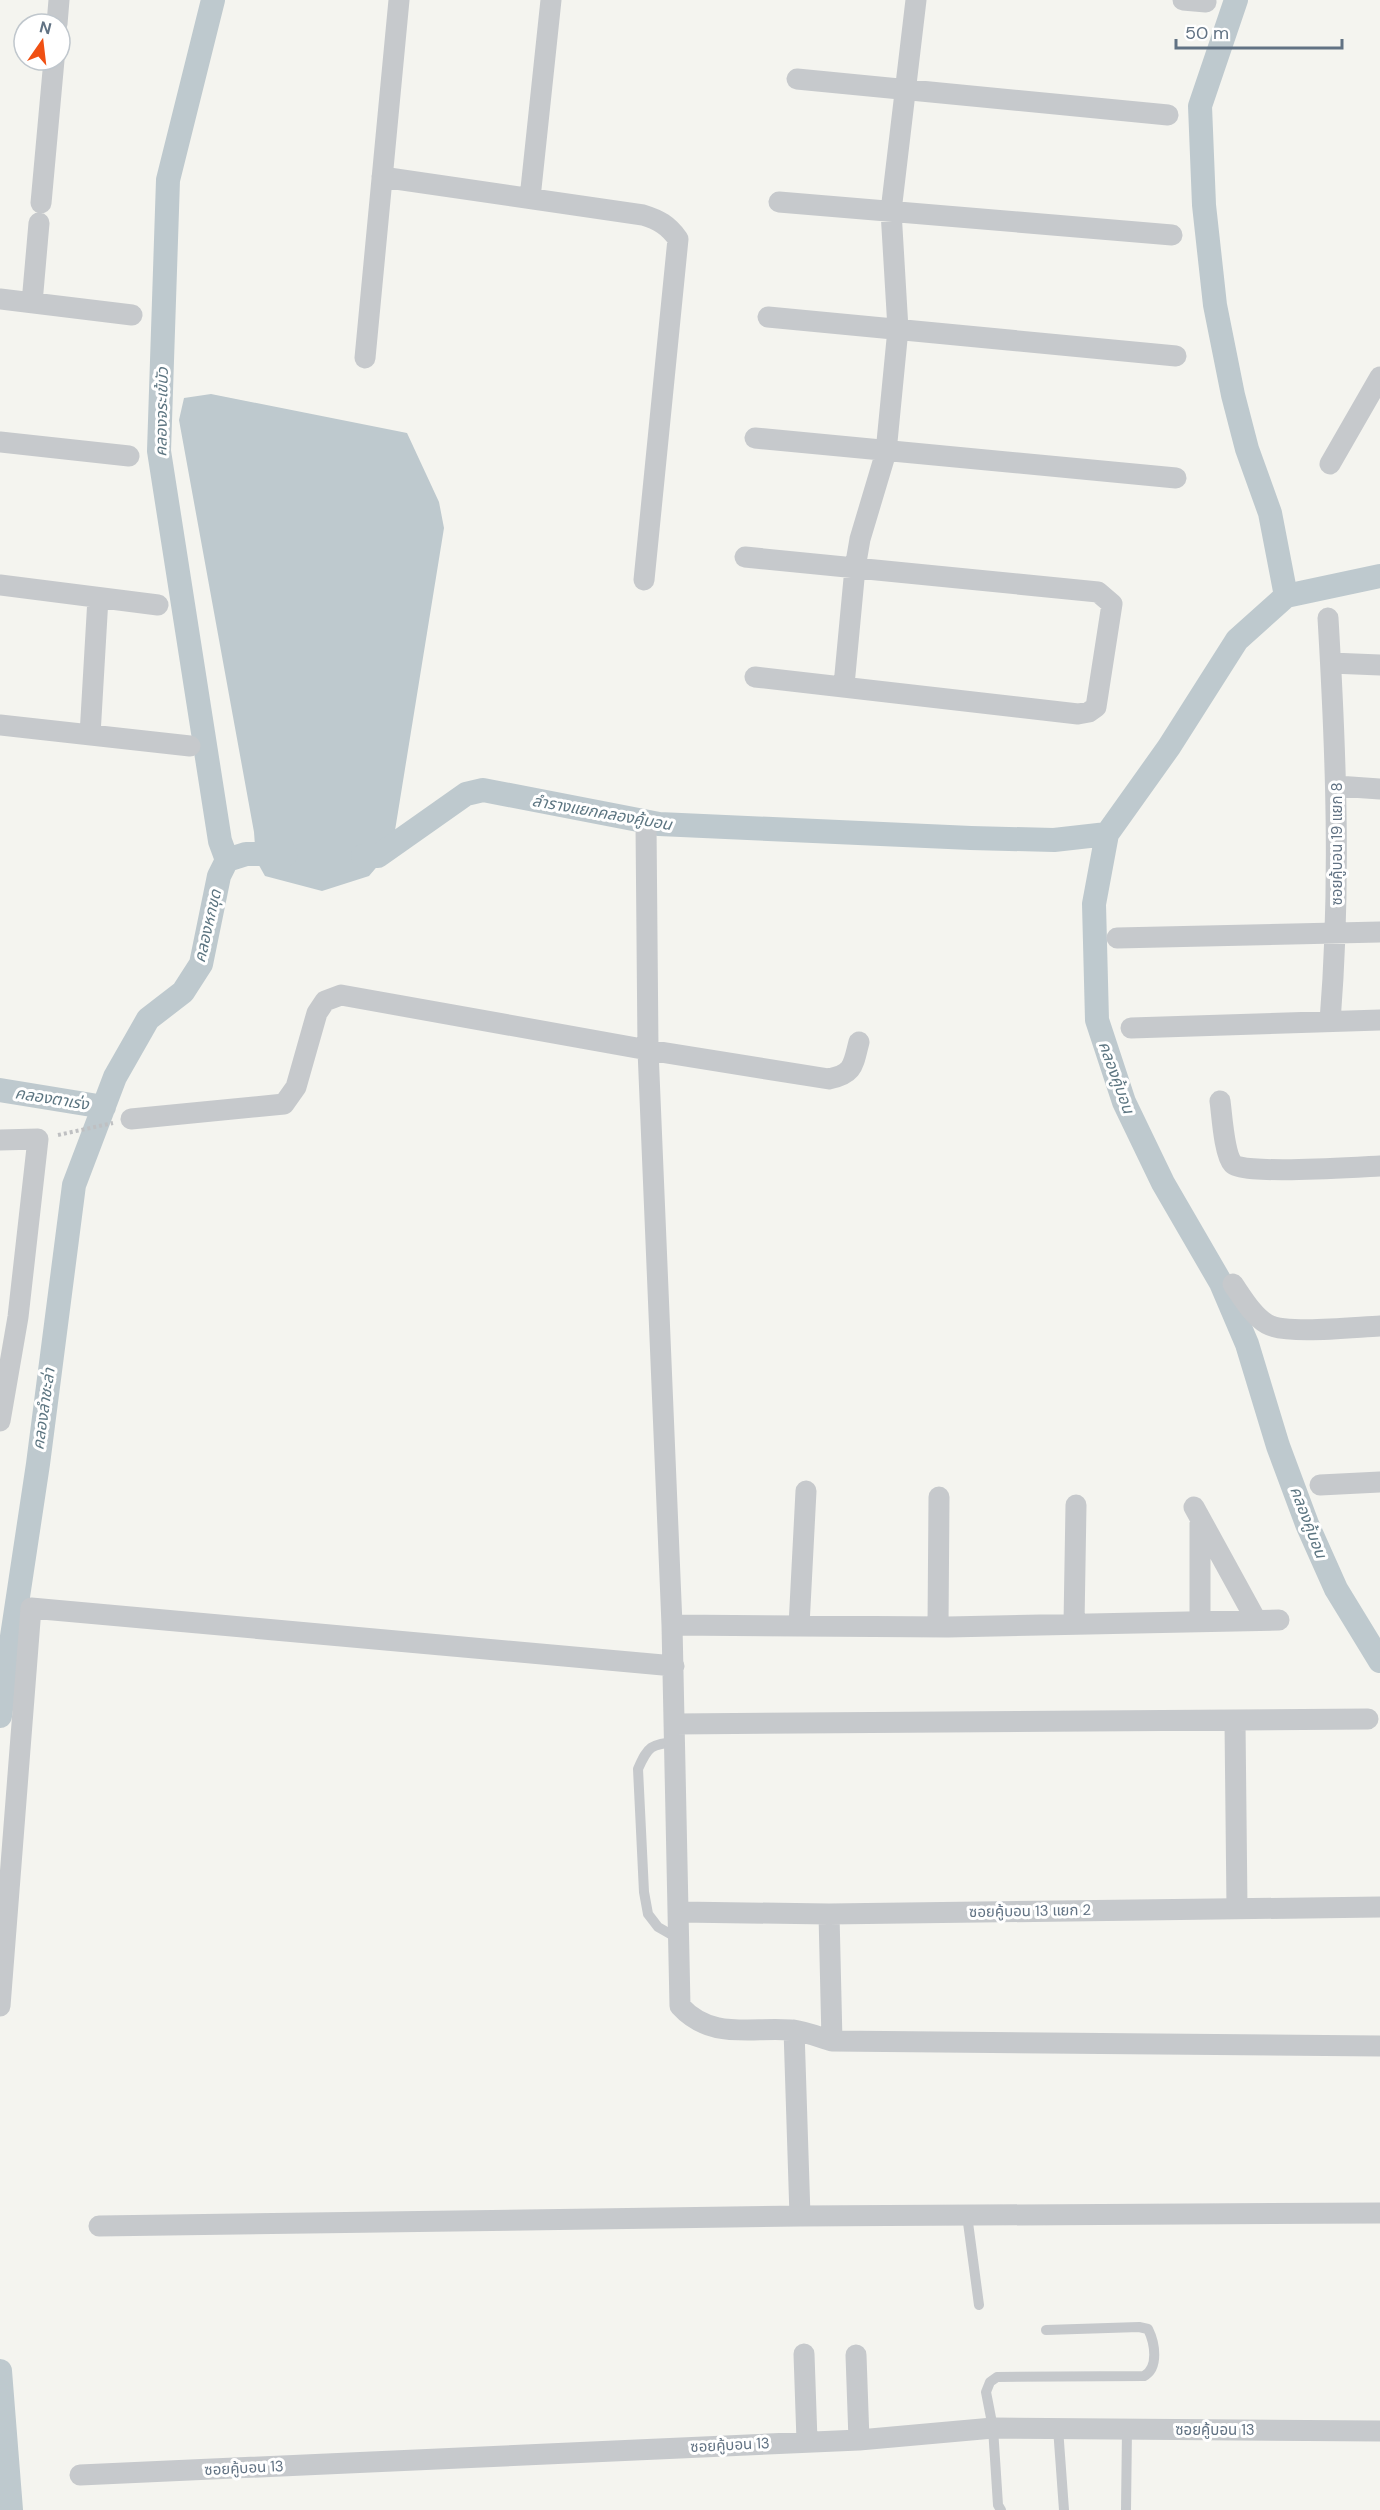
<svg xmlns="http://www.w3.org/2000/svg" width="1380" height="2510" font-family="'DM Sans','Noto Sans Thai',sans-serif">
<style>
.water{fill:#bec9ce}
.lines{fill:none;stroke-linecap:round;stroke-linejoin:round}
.canal{stroke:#bec9ce;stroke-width:24}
.path{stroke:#bfc0c2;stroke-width:4;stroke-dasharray:3 3;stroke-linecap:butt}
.lane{stroke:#c6c9cc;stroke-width:10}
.street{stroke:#c6c9cc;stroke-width:21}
.labels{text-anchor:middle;stroke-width:6;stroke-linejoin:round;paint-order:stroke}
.street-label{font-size:15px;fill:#617283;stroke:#fff}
.water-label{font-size:16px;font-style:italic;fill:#5c7581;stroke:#fff}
</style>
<rect width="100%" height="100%" fill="#f4f4ef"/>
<path class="water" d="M211 394 407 433 439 502 444 528 392 849 369 876 322 891 265 876 256 860 254 832 179 420 184 398Z"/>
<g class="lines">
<path class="canal" d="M213 0 168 180 159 451 220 841 227 860
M1236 0 1200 106 1204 205 1215 305 1233 395 1247 449 1270 513 1286 596
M1380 576 1286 596 1237 640 1169 747 1107 834 1094 904 1097 1020 1124 1102 1163 1183 1221 1283 1247 1344 1278 1446 1307 1524 1336 1589 1380 1661
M363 856H378L466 794 483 790 659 824 971 838 1054 840 1107 834
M227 860 246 854H286
M0 1090 104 1107
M0 1716 38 1464 74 1185 115 1077 148 1019 183 992 201 964 219 876 227 860
M0 2371 11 2510"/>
<path class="path" d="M58 1135 113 1123"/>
<path class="lane" d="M676 1742C651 1744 648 1746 638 1769L644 1892 648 1914 658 1927 679 1939
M967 2215 979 2305
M1058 2428 1064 2510
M1001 2510 998 2505 993 2428 986 2392 990 2382 997 2377 1144 2376C1159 2368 1155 2343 1148 2329L1139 2327 1046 2330
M1126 2510 1127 2429"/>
<path class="street" d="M1183 0 1206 2
M57 24 59 0
M797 79 1168 115
M382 177 643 215C659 220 668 225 678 239L644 580
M530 198 551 0
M779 202 1172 235
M41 203 54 60
M0 299 132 315
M32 303 39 223
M768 317 1176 356
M365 358 399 0
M755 438 1176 478
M0 442 129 456
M1330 464 1380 377
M745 557 1098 592 1112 604 1096 707 1089 712 1078 714 755 677
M0 585 158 605
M1328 618C1336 753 1341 886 1330 1021
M1331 663 1380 665
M844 685 855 568 860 539 886 452 898 329 891 211 916 0
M0 725 190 746
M90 735 98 598
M1337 786 1380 789
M646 824 648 1050 672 1625 680 2006C711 2040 749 2027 791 2030 804 2031 819 2037 832 2041L1380 2046
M1117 938 1380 932
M1131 1028 1380 1020
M1220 1101C1222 1115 1224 1154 1233 1164 1243 1175 1359 1167 1380 1166
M131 1119 284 1104 296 1087 317 1013 325 1001 341 995 648 1050 829 1079C854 1074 853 1065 859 1042
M0 1140 38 1139 18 1317 0 1421
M1233 1284C1242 1297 1253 1316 1267 1324 1286 1335 1355 1327 1380 1326
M1320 1485 1380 1482
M1194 1507 1256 1620
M1200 1523V1621
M1074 1624 1076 1505
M672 1625 948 1627 1279 1620
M799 1626 806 1491
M938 1627 939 1497
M1235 1722 1237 1908
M675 1724 1368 1719
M680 1912 829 1914 1380 1907
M829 1914 832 2041
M0 2006 31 1608 674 1666
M794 2030 800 2216
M99 2226 800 2216 1380 2213
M804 2354 807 2441
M856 2355 859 2440
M80 2475 859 2440 993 2428 1380 2431"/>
</g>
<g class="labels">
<g class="street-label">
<text transform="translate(1337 844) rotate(-90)" y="5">ซอยคู้บอน 19 แยก 8</text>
<text transform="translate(1030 1911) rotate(-1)" y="5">ซอยคู้บอน 13 แยก 2</text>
<text x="1215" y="2435">ซอยคู้บอน 13</text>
<text transform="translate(730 2445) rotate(-3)" y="5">ซอยคู้บอน 13</text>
<text transform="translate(244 2468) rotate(-3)" y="5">ซอยคู้บอน 13</text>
</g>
<g class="water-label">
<text transform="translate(161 412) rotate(-89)" y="6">คลองจระเข้บัว</text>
<text transform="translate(602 812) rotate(10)" y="6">ลำรางแยกคลองคู้บอน</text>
<text transform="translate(207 926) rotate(-77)" y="6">คลองหกขุด</text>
<text transform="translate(1117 1077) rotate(70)" y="6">คลองคู้บอน</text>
<text transform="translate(52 1098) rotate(9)" y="6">คลองตาเร่ง</text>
<text transform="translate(43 1409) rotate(-82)" y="6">คลองลำชะล่า</text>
<text transform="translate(1309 1522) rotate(69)" y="6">คลองคู้บอน</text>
</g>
</g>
<g transform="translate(42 42) rotate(14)"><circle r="28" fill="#ffffff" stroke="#c0c7cd" stroke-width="1.5"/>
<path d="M0-4.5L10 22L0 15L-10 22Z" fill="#f05013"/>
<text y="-9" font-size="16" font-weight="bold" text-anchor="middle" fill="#617283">N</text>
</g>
<path d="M1176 39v9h166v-9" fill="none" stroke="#617283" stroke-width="3"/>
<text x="1185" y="39" font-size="18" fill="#617283" stroke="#ffffff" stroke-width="4.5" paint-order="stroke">50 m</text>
</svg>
